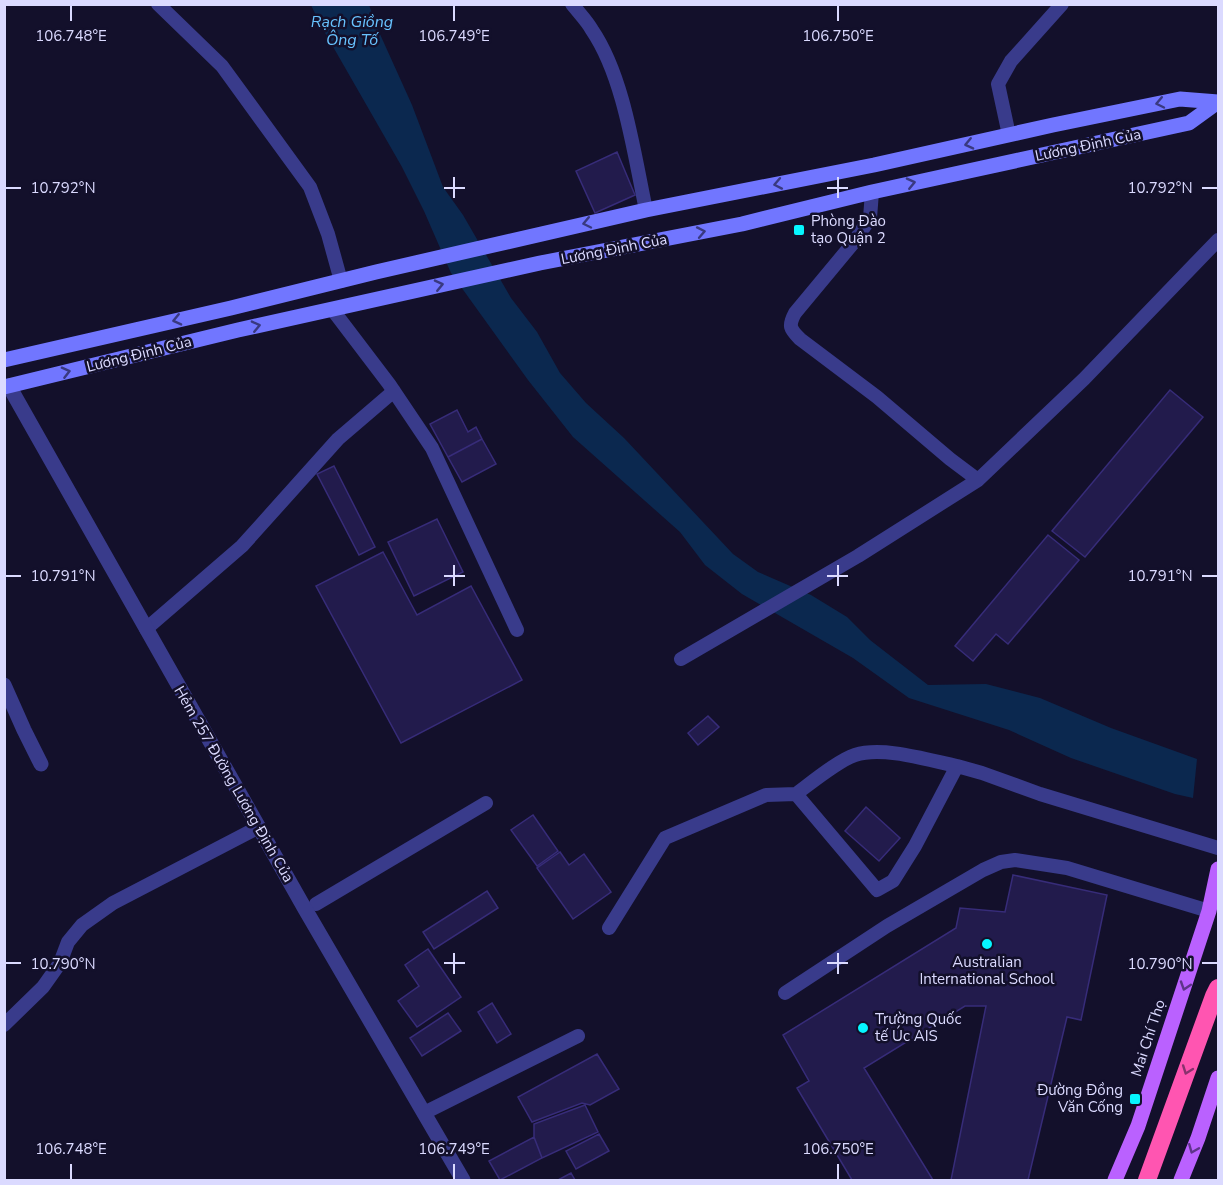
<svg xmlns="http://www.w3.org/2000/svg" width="1223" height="1185" font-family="'Nunito Sans',sans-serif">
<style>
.water{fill:#0b284f}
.building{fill:#221b4c;stroke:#372c79;stroke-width:1.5}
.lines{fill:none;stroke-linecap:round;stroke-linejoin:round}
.lane{stroke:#393b8b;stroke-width:14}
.street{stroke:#393b8b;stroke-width:15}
.secondary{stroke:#7176ff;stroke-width:15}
.primary{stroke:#ba61ff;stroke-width:15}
.highway{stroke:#ff55b1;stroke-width:18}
.oneway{stroke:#393980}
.oneway2{stroke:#5e348a}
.oneway3{stroke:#89326e}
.ticks{fill:none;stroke:#dbdaff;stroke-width:2}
.poi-dot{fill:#06f6ff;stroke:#13102b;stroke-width:2}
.labels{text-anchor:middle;stroke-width:5;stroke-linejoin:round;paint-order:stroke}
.street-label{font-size:15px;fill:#dbdaff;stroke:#13102b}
.poi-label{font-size:15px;fill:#dbdaff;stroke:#13102b;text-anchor:start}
.water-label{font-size:16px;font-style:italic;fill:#68c3ff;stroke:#13102b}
.ticks-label{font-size:15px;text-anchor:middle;fill:#dbdaff;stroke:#13102b;stroke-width:5;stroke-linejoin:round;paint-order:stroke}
</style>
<rect width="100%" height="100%" fill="#13102b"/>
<path class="water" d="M311 5H369L379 32 412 105 443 187 463 215 511 298 537 332 560 373 586 403 624 438 733 554 758 572 811 595 847 617 870 640 928 685 986 684 1040 698 1111 728 1197 759 1193 798 1175 794 1071 758 1009 730 909 698 853 658 742 594 705 565 680 532 573 437 528 380 451 273 424 211 402 167 320 24Z"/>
<path class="building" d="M617 152 635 195 595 213 576 171Z
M1170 390 1203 417 1085 557 1052 531Z
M457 410 468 432 476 427 482 439 448 457 430 424Z
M482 439 496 464 462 482 448 457Z
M334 466 375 547 359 555 317 474Z
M437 519 463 572 414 596 388 542Z
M1048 535 1079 560 1008 644 996 634 973 661 955 646Z
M383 552 417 615 471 586 522 680 401 743 316 586Z
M708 716 719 727 698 745 688 733Z
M866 807 900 838 879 861 845 831Z
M533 815 558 851 537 866 511 830Z
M560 852 569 865 584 854 611 892 573 919 537 868Z
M1013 875 1107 895 1081 1020 1067 1017 1028 1180H951L986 1006H965L864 1068 933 1180H852L797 1088 809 1081 783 1035 956 928 960 908 1005 912Z
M487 891 498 908 434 949 423 932Z
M428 949 461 997 417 1027 398 1001 419 986 405 965Z
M492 1003 511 1034 497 1043 478 1012Z
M448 1013 461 1031 422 1056 410 1038Z
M597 1054 619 1089 590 1105 582 1103 532 1122 518 1097Z
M585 1105 598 1132 542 1158 534 1137V1124Z
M599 1134 609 1151 576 1169 566 1151Z
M534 1137 542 1158 500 1180 489 1161Z
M571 1173 575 1180H558Z"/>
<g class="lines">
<path class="lane" d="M158 4 222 66 310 187 328 234 341 281
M572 4C579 13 587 21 592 30 624 77 634 154 646 210
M1009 135 998 84 1011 61 1062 4
M872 192 870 218 854 242 795 313C788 326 790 329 800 339L877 397 950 459 978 480
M332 309 389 384 432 448 517 630
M146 629 242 546 338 439 394 391
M681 659 858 556 978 480 1084 379 1218 240
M796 794C811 783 839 760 855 755 883 746 928 760 957 766
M316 904 486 803
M609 928 665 838 766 795 796 794 877 890 893 881 915 846 957 766 982 773 1040 794 1218 848
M785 993 887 926 983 870 1001 862 1015 860 1067 868 1209 911
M4 1025 43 987 60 963 68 942 82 925 113 903 259 827
M424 1113 578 1036"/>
<path class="street" d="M9 386 305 909 463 1180
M4 685 24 730 41 764"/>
<path class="secondary" d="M4 360 231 308 376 272 646 210 874 165 1053 125 1180 99 1218 102
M4 387 238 330 540 263 742 224 872 192 1189 123 1218 102"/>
<path class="primary" d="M1115 1180 1138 1126 1209 911 1218 869
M1181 1180 1198 1138 1218 1078"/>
<path class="highway" d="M1147 1180 1214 996 1218 988"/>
</g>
<defs><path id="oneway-chevron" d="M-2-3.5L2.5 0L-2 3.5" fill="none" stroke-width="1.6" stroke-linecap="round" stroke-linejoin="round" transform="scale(1.5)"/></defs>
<g class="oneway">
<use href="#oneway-chevron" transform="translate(1160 103) rotate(168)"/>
<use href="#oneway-chevron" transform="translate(969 144) rotate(167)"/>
<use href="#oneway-chevron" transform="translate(911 183) rotate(-13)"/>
<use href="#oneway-chevron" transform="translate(778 184) rotate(169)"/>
<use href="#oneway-chevron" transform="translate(587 223) rotate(168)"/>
<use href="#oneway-chevron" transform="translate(701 232) rotate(-11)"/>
<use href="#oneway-chevron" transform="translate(439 285) rotate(-13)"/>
<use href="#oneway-chevron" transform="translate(177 320) rotate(167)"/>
<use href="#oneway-chevron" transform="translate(256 326) rotate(-13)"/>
<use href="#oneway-chevron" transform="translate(66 372) rotate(-14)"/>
</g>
<g class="oneway2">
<use href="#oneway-chevron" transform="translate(1185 986) rotate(108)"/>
<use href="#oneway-chevron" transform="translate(1193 1149) rotate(112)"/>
</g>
<use class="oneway3" href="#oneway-chevron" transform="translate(1187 1070) rotate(110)"/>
<path class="ticks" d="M71 6V21M454 6V21M838 6V21M454 177V198M838 177V198M6 188H21M444 188H465M827 188H848M1202 188H1217M454 565V586M838 565V586M6 576H21M444 576H465M827 576H848M1202 576H1217M454 953V974M838 953V974M6 963H21M444 963H465M827 963H848M1202 963H1217M71 1164V1179M454 1164V1179M838 1164V1179"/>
<g class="poi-dot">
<rect x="793" y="224" width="12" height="12" rx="3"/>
<circle cx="987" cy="944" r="6"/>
<circle cx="863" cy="1028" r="6"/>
<rect x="1129" y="1093" width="12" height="12" rx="3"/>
</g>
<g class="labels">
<g class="street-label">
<text transform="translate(1088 145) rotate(-12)" y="5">Lương Định Của</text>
<text transform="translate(614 249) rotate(-11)" y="5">Lương Định Của</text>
<text transform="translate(139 354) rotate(-14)" y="5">Lương Định Của</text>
<text transform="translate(234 784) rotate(60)" y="5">Hẻm 257 Đường Lương Định Của</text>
<text transform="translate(1148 1038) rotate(-72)" y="5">Mai Chí Thọ</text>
</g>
<g class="poi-label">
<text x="811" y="226">Phòng Đào<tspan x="811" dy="17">tạo Quận 2</tspan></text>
<text x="987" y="967" text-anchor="middle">Australian<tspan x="987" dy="17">International School</tspan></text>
<text x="875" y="1024">Trường Quốc<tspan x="875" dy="17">tế Úc AIS</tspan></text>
<text x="1123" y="1095" text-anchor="end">Đường Đồng<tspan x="1123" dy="17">Văn Cống</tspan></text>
</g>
<g class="water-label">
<text x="352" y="27">Rạch Giồng<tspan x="352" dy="18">Ông Tố</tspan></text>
</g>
</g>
<g class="ticks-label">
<text x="71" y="41">106.748°E</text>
<text x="454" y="41">106.749°E</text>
<text x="838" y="41">106.750°E</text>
<text x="63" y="193">10.792°N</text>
<text x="1160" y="193">10.792°N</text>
<text x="63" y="581">10.791°N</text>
<text x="1160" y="581">10.791°N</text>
<text x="63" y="969">10.790°N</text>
<text x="1160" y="969">10.790°N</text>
<text x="71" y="1154">106.748°E</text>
<text x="454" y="1154">106.749°E</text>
<text x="838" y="1154">106.750°E</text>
</g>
<rect width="1223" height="1185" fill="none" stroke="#dbdaff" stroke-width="12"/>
</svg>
